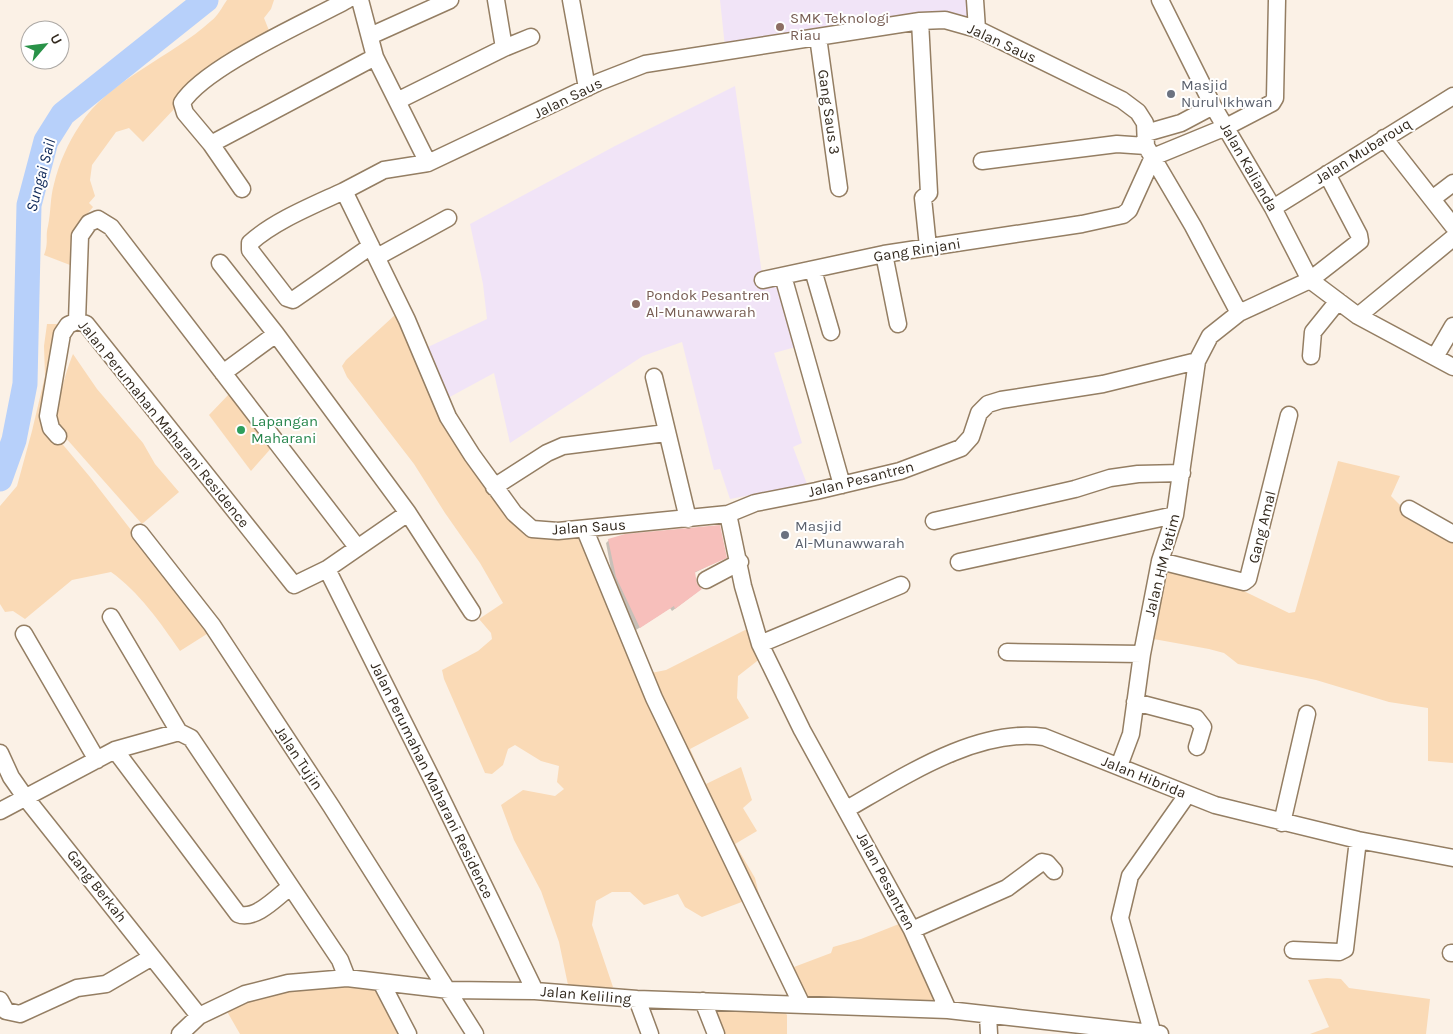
<svg xmlns="http://www.w3.org/2000/svg" width="1453" height="1034" font-family="Karla,sans-serif">
<style>
.education{fill:#f1e4f7}
.green{fill:#fadab6}
.shadow{fill:#0003}
.lines{fill:none;stroke-linecap:round;stroke-linejoin:round}
.river{stroke:#b7d0fa;stroke-width:25}
.building{fill:#f7bfbb}
.minor-casing{stroke:#947e63;stroke-width:19}
.minor{stroke:#fff;stroke-width:16}
.education-dot{fill:#8d6e63;stroke:#fff;stroke-width:2}
.worship-dot{fill:#6b7280;stroke:#fff;stroke-width:2}
.leisure-dot{fill:#2e9e5b;stroke:#fff;stroke-width:2}
.labels{text-anchor:middle;stroke-width:4;stroke-linejoin:round;paint-order:stroke}
.education-label{font-size:15px;fill:#785e54;stroke:#fff;text-anchor:start}
.street-label{font-size:15px;fill:#32291e;stroke:#fff}
.worship-label{font-size:15px;fill:#5b616d;stroke:#fff;text-anchor:start}
.leisure-label{font-size:15px;fill:#27864d;stroke:#fff;text-anchor:start}
.water-label{font-size:16px;font-style:italic;fill:#0b2657;stroke:#fff}
</style>
<rect width="100%" height="100%" fill="#fbf1e6"/>
<path class="education" d="M720 0H972L974 21 725 47Z
M735 86 764 288 782 285 799 346 774 353 802 443 793 447 807 484 730 499 720 469 714 470 682 342 643 356 510 443 494 373 446 399 426 348 487 319 483 284 470 224 615 146Z"/>
<path class="green" d="M227 0H274L271 9 264 18 272 38 176 107 143 142 129 128 116 132 92 165 90 180 95 196 89 203 93 207 80 223 70 265 44 255C49 242 45 237 48 226 51 212 50 198 54 184 59 163 68 143 80 125 108 80 172 57 211 21 218 16 222 7 227 0Z
M396 314 506 513C535 547 542 539 583 534L641 675 666 670 749 628 761 658 738 676 737 698 749 718 690 749 706 784 741 767 752 800 743 808 757 831 735 844 755 878 764 915 747 900 702 917 685 907 678 894 644 905 630 892H612L596 901 592 925 613 987 600 992 568 985 559 942 541 891 514 840 501 805 523 790 555 796 564 789 557 782 559 766 541 761 515 745 508 749 503 765 492 774 485 773 444 679 442 670 478 651 492 639 491 633 479 619 503 603 480 563 445 513 414 464 347 377 342 366 346 360Z
M47 324H64L49 428 90 477 210 632 180 651C160 622 139 592 111 572L72 580 25 619 13 611 5 612 0 604V506L17 486 32 431 45 376 44 346Z
M73 354 97 389 143 443 155 464 179 492 142 524 57 428C54 411 66 371 73 354Z
M231 392 274 445 251 471 209 415Z
M1338 461 1400 476 1391 496 1403 508 1453 540V763L1428 761V708L1389 702 1316 680 1238 664 1224 653 1209 649 1148 638 1162 566 1217 578 1289 613 1295 612Z
M904 922 940 1001 932 1004 806 1000 794 967 831 953 833 947 861 939Z
M1327 978 1341 979 1349 988 1430 999 1426 1034H1310L1329 1027 1308 980Z
M309 983 378 986 403 1034H240L225 1008Z
M708 1004 781 1008 787 1015V1034H720Z"/>
<path class="shadow" d="M609 540 726 557 694 573 697 592 672 611 670 608 636 630 613 580 606 543Z"/>
<g class="lines">
<path class="river" d="M0 479 14 440 25 384 29 205 46 141 63 114 206 0"/>
</g>
<path class="building" d="M720 525 727 558 695 572 697 584 702 589 675 609 674 606 640 628 616 577 608 539 625 534Z"/>
<g class="lines">
<defs>
<path id="minor" d="M360 0 375 57 428 163
M571 0 587 88
M975 0 977 29
M1160 0 1213 106 1273 208 1310 280 1358 316 1453 367
M920 21 929 193 923 198 928 247
M370 36 450 0
M818 37 839 188
M504 48 531 37
M397 101 504 48 496 0
M1146 133 1181 123 1213 106
M1384 138 1453 226
M211 144 375 57
M982 161 1117 144 1146 146
M242 189 211 144 185 113 182 103C204 67 307 22 347 0
M344 191C314 205 274 221 250 243V250L287 298 293 300 371 246
M1432 199 1453 183
M1273 208 1453 96
M884 254 898 324
M377 257 448 218
M220 263 276 334 408 513 472 612
M813 270 831 332
M783 276 842 485
M763 280 884 254 1082 224 1123 215 1129 210 1153 157 1226 127 1272 103 1275 98 1277 0
M1239 313 1193 226 1146 146 1145 123 1138 112 1122 100 977 29 945 20 920 21 645 64 599 82 428 163 384 170 344 191 407 320 448 417 472 455 514 513 532 529 558 531 728 514 755 503 816 491 900 471 961 448 971 437 979 413 988 404 1001 400 1103 384 1197 361 1210 336 1239 313 1310 280 1360 241 1359 235 1327 174
M1358 316 1453 238
M77 321 80 236 89 223 98 219 111 227 357 547
M77 321 86 324 294 585 327 569 408 513
M1311 356 1313 332 1338 301
M1435 357 1453 326
M223 373 276 334
M654 377 688 519
M58 436 51 428 48 416 62 334 68 325 77 321
M494 487 547 453 563 446 666 433
M1409 509 1453 534
M728 514 743 586 760 644 802 730 912 930 948 1010
M934 521 1075 489 1110 478 1138 474 1182 473
M585 530 654 698 801 1003
M140 533 212 625 331 806 475 1034
M1160 561 1244 582 1248 579 1289 415
M959 562 1175 515
M327 569 433 781 535 991
M706 580 740 562
M111 617 179 732
M24 634 97 760
M760 644 901 585
M1007 652 1142 654
M1135 702 1196 718 1203 727 1197 747
M115 750 238 914C255 921 277 897 290 887
M0 753 11 777 25 797 199 1016
M1119 766 1131 734 1142 654 1160 561 1175 515 1197 361
M847 809C903 777 978 727 1044 737L1215 805 1358 840 1453 858
M0 811 115 750 179 732 191 738 340 960 347 978
M1282 823 1307 714
M912 930 1007 888 1042 862 1047 863 1054 871
M1293 950 1339 952 1345 949 1358 840
M1451 953H1453
M381 982 408 1034
M637 999 650 1034
M0 1000 6 1011 20 1014 77 988 106 984 152 957
M703 1001 716 1034
M988 1015 989 1034
M1152 1031 1120 918 1130 876 1187 795
M180 1034 199 1016 245 994 288 983 347 978 449 990 535 991 637 999 948 1010 1160 1034"/>
</defs>
<use href="#minor" class="minor-casing"/>
<use href="#minor" class="minor"/>
</g>
<g class="education-dot">
<circle cx="780" cy="27" r="5"/>
<circle cx="636" cy="304" r="5"/>
</g>
<g class="worship-dot">
<circle cx="1171" cy="94" r="5"/>
<circle cx="785" cy="535" r="5"/>
</g>
<circle class="leisure-dot" cx="241" cy="430" r="5"/>
<g class="labels">
<g class="education-label">
<text x="790" y="23">SMK Teknologi<tspan x="790" dy="17">Riau</tspan></text>
<text x="646" y="300">Pondok Pesantren<tspan x="646" dy="17">Al-Munawwarah</tspan></text>
</g>
<g class="street-label">
<text transform="translate(1002 43) rotate(25)" y="5">Jalan Saus</text>
<text transform="translate(568 98) rotate(-26)" y="5">Jalan Saus</text>
<text transform="translate(829 112) rotate(82)" y="5">Gang Saus 3</text>
<text transform="translate(1363 151) rotate(-32)" y="5">Jalan Mubarouq</text>
<text transform="translate(1249 167) rotate(60)" y="5">Jalan Kalianda</text>
<text transform="translate(917 250) rotate(-9)" y="5">Gang Rinjani</text>
<text transform="translate(164 424) rotate(51)" y="5">Jalan Perumahan Maharani Residence</text>
<text transform="translate(861 479) rotate(-14)" y="5">Jalan Pesantren</text>
<text transform="translate(589 527) rotate(-4)" y="5">Jalan Saus</text>
<text transform="translate(1262 527) rotate(-76)" y="5">Gang Amal</text>
<text transform="translate(1162 565) rotate(-76)" y="5">Jalan HM Yatim</text>
<text transform="translate(299 758) rotate(56)" y="5">Jalan Tujin</text>
<text transform="translate(1144 777) rotate(22)" y="5">Jalan Hibrida</text>
<text transform="translate(432 780) rotate(64)" y="5">Jalan Perumahan Maharani Residence</text>
<text transform="translate(886 881) rotate(62)" y="5">Jalan Pesantren</text>
<text transform="translate(97 886) rotate(52)" y="5">Gang Berkah</text>
<text transform="translate(586 995) rotate(5)" y="5">Jalan Keliling</text>
</g>
<g class="worship-label">
<text x="1181" y="90">Masjid<tspan x="1181" dy="17">Nurul Ikhwan</tspan></text>
<text x="795" y="531">Masjid<tspan x="795" dy="17">Al-Munawwarah</tspan></text>
</g>
<g class="leisure-label">
<text x="251" y="426">Lapangan<tspan x="251" dy="17">Maharani</tspan></text>
</g>
<g class="water-label">
<text transform="translate(40 175) rotate(-75)" y="6">Sungai Sail</text>
</g>
</g>
<g transform="translate(45 45) rotate(62)"><circle r="24" fill="#ffffff" stroke="#ada9a5"/>
<path d="M0-4L9 19L0 12L-9 19Z" fill="#299248"/>
<text y="-8" font-size="14" font-weight="bold" text-anchor="middle" fill="#32291e">U</text>
</g>
</svg>
